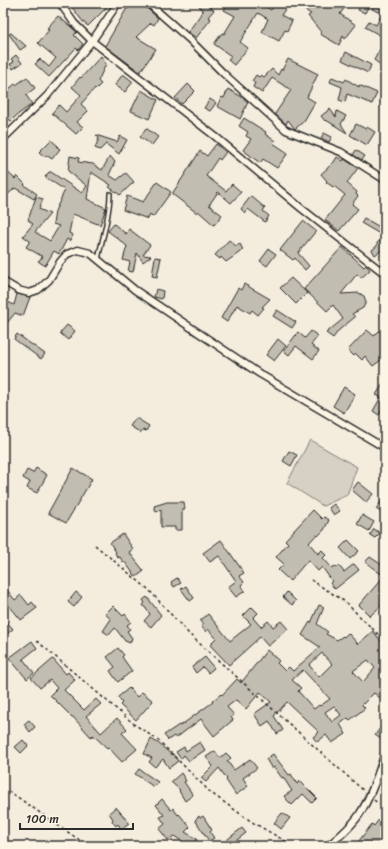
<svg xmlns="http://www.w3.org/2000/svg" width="388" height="849" font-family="Sriracha,sans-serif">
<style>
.green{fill:#d6d1c4;stroke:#807e78}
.building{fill:#c2bdb1;stroke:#2b2b2b;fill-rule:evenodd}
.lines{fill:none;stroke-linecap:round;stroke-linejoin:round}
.service-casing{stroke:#2b2b2b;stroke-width:6}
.minor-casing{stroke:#2b2b2b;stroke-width:9}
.path{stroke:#2b2b2b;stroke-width:1.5;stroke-dasharray:3 3;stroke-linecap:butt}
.service{stroke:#fcf5e5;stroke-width:3}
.minor{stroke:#fcf5e5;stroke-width:6}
</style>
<rect width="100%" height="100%" fill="#f4edde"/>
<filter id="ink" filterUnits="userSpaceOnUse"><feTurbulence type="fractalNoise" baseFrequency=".025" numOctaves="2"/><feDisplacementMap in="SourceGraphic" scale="8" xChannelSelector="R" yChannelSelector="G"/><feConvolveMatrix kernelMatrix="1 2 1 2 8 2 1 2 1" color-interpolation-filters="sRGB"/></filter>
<g filter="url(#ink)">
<path class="green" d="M310 440 357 467 347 495 323 506 287 483Z"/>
<path class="building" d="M76 3H110L105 9 88 26 84 23 71 6Z
M133 3H141L158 18 154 25 151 23 136 37 156 49 140 72 105 46 127 8 128 9Z
M197 3H205L214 10 208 17 211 19 196 38 188 32 203 11Z
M228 3H260L271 10 275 3H281L287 7 281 15 292 21 287 31 285 30 279 41 262 32 268 19 258 13 240 42 248 48 234 65 228 60 231 56 214 44 222 33 224 34 235 16 224 10Z
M294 3H348L340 14 356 25 345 39 343 36 339 45 320 34 321 32 308 16 311 14Z
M362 3 369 5 365 13 358 10Z
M375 3H385V38L365 27 369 21 376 25 382 14 372 9Z
M58 16 77 32 74 35 83 44 78 50 76 48 49 77 35 64 40 59 49 67 56 58 38 43 49 30 47 28Z
M11 33 26 46 20 50 9 34Z
M385 40V61L382 66 374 60Z
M346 52 371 65 368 73 342 60Z
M16 55 22 63 13 69 10 64 14 62 11 59Z
M101 56 106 64 98 81 101 84 96 89 95 88 81 104 88 111 77 122 83 127 76 134 52 113 59 105 66 112 81 95 72 87 80 77 81 78Z
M288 59 318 74 307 97 315 102 304 121 295 129 288 120 286 124 275 114 291 90 272 78 262 93 253 87 255 83 252 81 256 75 259 77 261 75 264 77 272 69 278 75 281 69 282 70Z
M123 74 132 81V83L125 92 115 85Z
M27 77 35 88 26 95 32 104 16 116 11 121 6 117 3 121V94L15 84 16 85Z
M332 77 344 82 346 79 359 87V85L377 93 372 104 347 94 345 102 339 100 342 87 330 82Z
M188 84 195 91 182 104 175 98Z
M228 89 242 97 248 102 240 119 217 106 222 97 224 98Z
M141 90 158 100 149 119 131 111Z
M210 99 216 103 210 111 204 108Z
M330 109 336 117 337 111 346 116 341 124 347 133 326 120 325 121 321 116Z
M244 118 266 132 265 134 275 141 273 143 288 153 277 168 263 159 260 163 243 150 251 139 246 136 248 132 239 126Z
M356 124 366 129 367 127 375 132 367 145 350 135Z
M146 128 158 137 152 145 140 137Z
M324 133 332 137 329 142 321 138Z
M96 135 117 142 120 136 127 140 119 154 106 144 100 150 95 148 99 138Z
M51 140 58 146 57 147 60 149 52 159 46 155 45 157 39 152Z
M216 144 226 152 220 160 218 158 206 176 226 191 232 184 241 192 231 203 218 192 209 205 222 215 214 225 198 211 197 213 172 194 200 151 207 156Z
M356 150 365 156 362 160 353 155Z
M70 156 79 158 78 162 93 164 102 170 110 156 115 162 109 175 117 180 126 173 134 182 120 195 109 187 111 185 91 172 87 199 106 208 100 225 73 214 69 233 73 235 70 241 67 239 59 254 54 251 45 266 38 261 43 257 26 247 30 241 23 236 33 224 28 220 36 197 43 199 39 209 50 214 35 232 50 241 59 226 53 224 55 211 65 190 45 177 49 172H51L82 193 87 186 68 171Z
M337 157 343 161 344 159 358 168 347 183 357 192 356 194 358 196 352 204 358 209 339 231 325 220 345 195 334 186 333 187 326 182 327 181 321 174 334 162Z
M3 168 15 179 17 176 25 184 24 185 37 194 34 199 15 188 3 199Z
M157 182 171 192 153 217 150 214 148 219 123 210 127 196 143 202Z
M251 196 265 208 263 211 269 216 265 222 248 209 245 213 241 209Z
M364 218 385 230V237L361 223Z
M303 221 316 231 298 253 309 266 305 270 295 258 293 260 280 250Z
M114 224 126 234 129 229 150 245 143 255 151 256 143 262 137 253 133 272 128 271 130 262 123 260 127 246 108 231Z
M385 237V248L375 255 372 250 377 246V243Z
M229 240 236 246 240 244 243 250 226 262 221 257 220 259 215 255Z
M342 247 364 267 366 265 370 270 361 278 357 274 341 294 359 293 364 296 366 302 363 308 352 314 355 317 339 330 333 338 326 333 343 319 333 305 327 311 304 289Z
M269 249 276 254 267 266 260 261Z
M155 257 161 258 157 277 152 276Z
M291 278 307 293 296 304 280 288Z
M244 284 270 299 262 307 264 308 258 315 252 310 250 313 237 305 227 322 221 318 238 288 241 290Z
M156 289 163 291 162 299 154 297Z
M17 294 30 297 23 316 15 313 3 328V311L8 302 14 305Z
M277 310 296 322 292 328 273 316Z
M67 325 75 331 68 340 60 333Z
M367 330 374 336 379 331 385 336V357L373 366 365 356 362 360 356 354 354 356 348 350Z
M311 331 318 336 311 345 319 351 313 359 296 346 289 355 284 351 298 332 305 338Z
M17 334 45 354 41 359 14 339Z
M278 339 286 346 274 361 266 355Z
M385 380V404L379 415 373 411 381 397 376 395Z
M344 387 355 394 344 413 333 406Z
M136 418 149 426 146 431 143 430 141 433 130 426Z
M289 451 297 455 291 466 283 461Z
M36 468 47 475 37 493 27 488 30 482 23 478 27 470 33 473Z
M73 468 92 479 66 523 48 513Z
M358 482 373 494 366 502 352 490Z
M385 496V515L376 509Z
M167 502H184L185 509H182V530H175V527H161V510L156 512 154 506Z
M334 504 340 511 334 515 329 508Z
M313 510 322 519 324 517 329 520 324 530 318 536 316 535 309 543 318 554 322 550 326 555 323 558 332 568 335 566 336 568 339 566 344 572 354 564 359 570 335 589 330 583 332 581 322 567 318 571 308 560 290 581 278 570 284 564 276 557 288 543 285 540Z
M362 515 374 522 369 531 357 524Z
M374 529 380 533 375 538 370 535Z
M123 534 133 549 129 552 144 571 136 577 124 561 123 562 120 557 118 558 115 553 116 552 110 543Z
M221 540 244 573 239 576 244 582 241 585 245 591 236 597 228 587 236 581 219 556 210 562 203 553Z
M348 540 359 551 350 559 340 548Z
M370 557 385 567 381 574 365 562Z
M385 575V602L370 616 359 605Z
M177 578 181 583 174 587 171 582Z
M186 586 194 598 190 601 181 589Z
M7 590 15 600 21 595 29 605 32 602 37 608 21 620 3 598V594Z
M76 592 82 597 74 607 68 602Z
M287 592 296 601 292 605 283 597Z
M147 597 161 615 151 627 144 621 150 614 143 605 145 603 143 600Z
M319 605 324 607 317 624 328 632 326 634 337 640 343 636 344 637 348 633 358 644 373 631 385 646V655L382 658 384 660 381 663 385 667V702L374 693 362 705 365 708 350 720 348 718 340 724 346 734 332 743 326 735 317 742 313 737 319 732 287 702 274 716 283 730 277 734 269 721 262 726 254 714 271 702 260 692 246 709 236 700 227 707 234 715 231 717 233 720 214 736 201 719 176 738 174 736 168 740 164 735 179 725 180 726 213 702 212 701 221 694 222 695 237 679 241 683 267 650 279 661 277 663 285 671 289 667 293 671 320 647 302 635 310 622 311 623ZM322 653 332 664 319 677 309 665ZM368 660 375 668 363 682 353 671ZM303 670 330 699 320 706 319 705 314 709 298 691 301 688 292 680ZM334 706 341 715 332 722 325 712Z
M113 606 123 616 125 614 131 622 127 625 130 629 127 631 132 638 130 643 125 641 115 628 109 635 103 631 111 619 105 614Z
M252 607 258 613 253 618 261 627 268 621 273 627 281 621 288 629 268 646 260 637 229 665 210 645 213 643 212 642 216 638 208 629 206 632 201 626 203 625 200 621 208 614 230 641 251 624 243 616Z
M7 622 13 629 3 637V625Z
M32 641 37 648 23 659 34 673 27 679 9 658Z
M118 648 124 655 122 657 132 671 118 682 110 671 115 667 107 657Z
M205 657 214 668 208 673 203 667 196 673 192 667Z
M53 659 66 674 68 672 75 680 64 690 84 710 96 699 101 704 86 716 101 733 117 718 127 729 122 733 137 749 122 762 108 747 107 748 93 735 91 737 73 717H72L50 695 57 688 50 680 40 688 31 678Z
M129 688 137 697 142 692 153 701 136 720 120 705 122 703 118 697Z
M29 720 35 727 30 732 24 724Z
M381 727 385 729V742L375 735Z
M151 739 158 743 172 755 173 754 178 761 169 768 163 759 155 767 149 762 152 758 144 754Z
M23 740 28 746 21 753 15 747Z
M200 742 205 750 189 761 184 755 181 759 176 752 184 747 186 751Z
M215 751 220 758 226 753 231 758 227 761 234 770 250 759 257 768 243 778 248 786 236 795 226 780 227 779 219 768 206 782 201 778 213 766 206 757Z
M273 754 289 775 291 774 297 784 300 781 317 798 312 803 303 794 292 805 287 800 284 796 292 791 283 777 282 778 274 767 272 769 266 759Z
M139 769 158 782 154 787 135 774Z
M181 773 186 781 184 782 193 795 185 801 179 791 180 790 171 782Z
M162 799 171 810 173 808 178 815 179 814 190 827 185 832 197 839 193 846H181L183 842 174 836 168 840 159 829 165 824 160 817 164 815 156 805Z
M116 807 129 823 121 829 118 824 116 826 112 821 113 819 109 813Z
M282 813 290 818 281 829 274 823Z
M199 816 200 818 203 816 212 830 210 832 214 838 209 841 195 820Z
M380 818 385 823V846H355L372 824 374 826Z
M242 828 246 833 229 846H219Z"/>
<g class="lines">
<defs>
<path id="service" d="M98 260C102 238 110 216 110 194"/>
<path id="minor" d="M60 3 74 23 92 41 216 137 301 208 385 274
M148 3 189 39 223 73 286 130 341 152 385 180
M3 139 47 96 92 41 118 3
M3 281 18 290 29 293 38 290 49 280 60 262 67 254 78 250 90 253 135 290 260 374 385 448
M328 846C339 837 351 827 359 815 371 797 378 774 385 753"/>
</defs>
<use href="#service" class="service-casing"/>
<use href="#minor" class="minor-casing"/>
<path class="path" d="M95 545 148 589 190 635 364 791
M311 580 344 601 385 641
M37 641 134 724 159 741 211 793 252 822 294 846
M3 794 6 791 10 792 88 846
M374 800 385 809"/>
<use href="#service" class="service"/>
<use href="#minor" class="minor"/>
</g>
</g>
<rect width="388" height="849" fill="none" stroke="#fcf5e5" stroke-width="16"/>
<rect x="8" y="8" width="372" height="833" fill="none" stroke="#2b2b2b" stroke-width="1.5" filter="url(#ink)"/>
<path d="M20 823v6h113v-6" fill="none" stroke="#2b2b2b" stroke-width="2"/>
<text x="26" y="823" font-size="12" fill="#2b2b2b" stroke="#fcf5e5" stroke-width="3" paint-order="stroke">100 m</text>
</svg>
